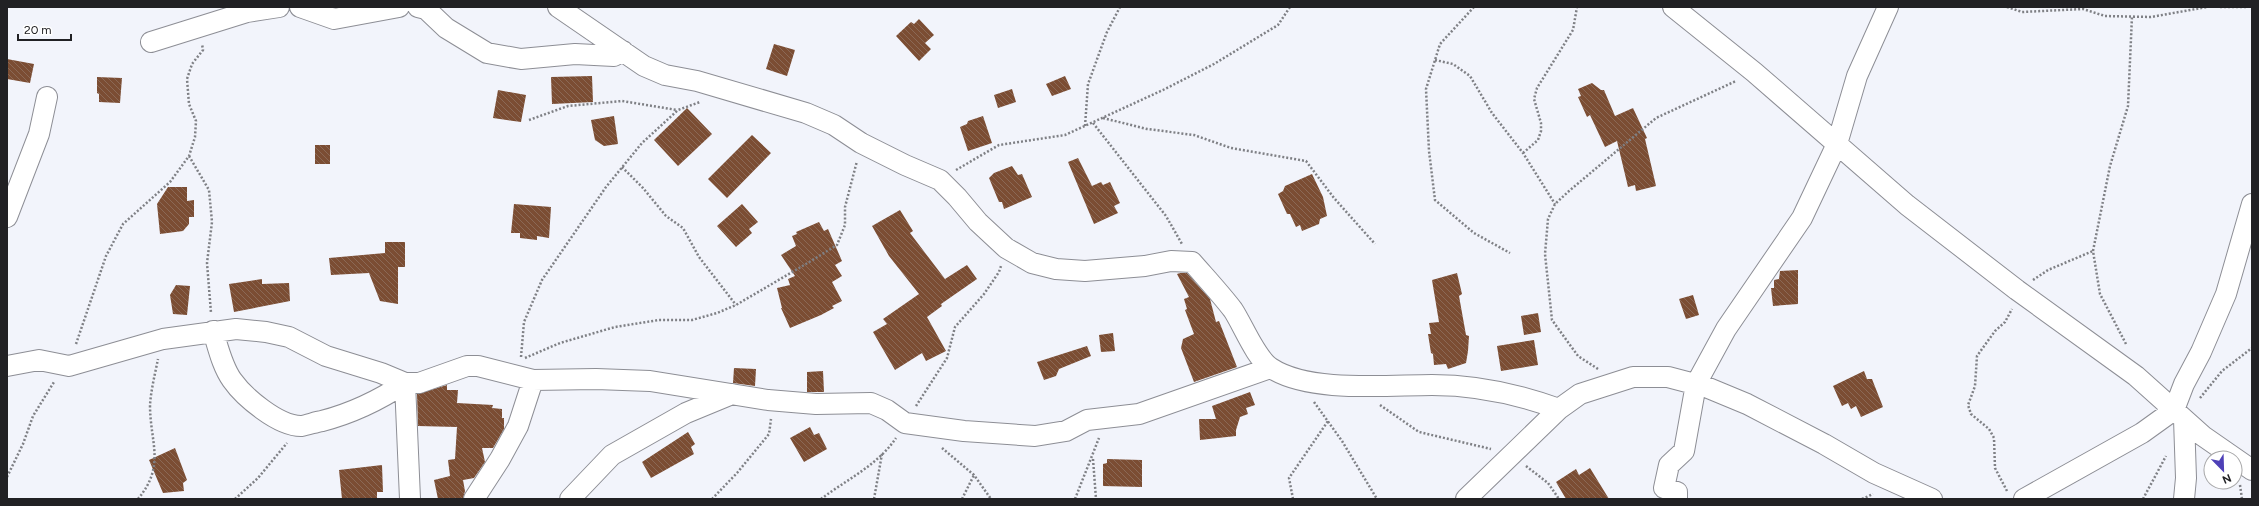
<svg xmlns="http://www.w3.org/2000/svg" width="2259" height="506" font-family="Figtree,sans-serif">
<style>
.building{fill:url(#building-back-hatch)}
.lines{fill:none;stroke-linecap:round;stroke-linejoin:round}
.minor-casing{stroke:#8d8e95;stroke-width:22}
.path{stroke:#7f8085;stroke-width:2.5;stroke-dasharray:2 2;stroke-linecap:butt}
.minor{stroke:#fff;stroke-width:20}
</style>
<defs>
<pattern id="building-back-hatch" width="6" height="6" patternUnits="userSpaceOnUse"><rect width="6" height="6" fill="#7b4d33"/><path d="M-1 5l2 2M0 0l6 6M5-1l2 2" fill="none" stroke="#8b6956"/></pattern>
</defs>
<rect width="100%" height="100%" fill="#f2f4fb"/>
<path class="building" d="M919 19 934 35 925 43 931 49 919 61 896 36 911 22 914 24Z
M774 44 795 50 787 76 766 69Z
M7 59 34 64 30 83 7 79Z
M592 76 593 102 552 104 551 77Z
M1065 76 1071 89 1052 96 1046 84Z
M97 77 122 78 120 103 99 102V94L97 93Z
M1592 83 1601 90H1604L1615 116 1633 108 1647 138 1645 139 1656 186 1636 191 1635 185 1628 187 1617 141 1605 147 1590 115 1587 117 1578 97 1581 96 1578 89Z
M1012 89 1016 102 998 108 994 95Z
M498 90 526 95 521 122 493 118Z
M687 108 712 134 678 166 654 140Z
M614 116 618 144 604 146 595 140 591 120Z
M983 116 992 143 968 151 960 127 967 124 968 121Z
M752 135 771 153 727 198 708 179Z
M315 145H330V164H315Z
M1078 158 1092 186 1101 182 1103 185 1110 182 1120 203 1114 206 1118 213 1094 224 1068 162Z
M1012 166 1018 175 1022 174 1032 197 1004 209 1002 202H999L989 178 994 173Z
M1312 174 1323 197 1327 216 1320 219 1319 224 1302 231 1300 225 1296 227 1290 214H1287L1278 194 1283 191 1285 186Z
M168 187H187V201L194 200V217H189V224L183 231 160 234 157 204Z
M514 204 551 207 549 238 537 236V240L520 238V233H511Z
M742 204 758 222 749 229 752 233 736 247 717 226Z
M900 210 913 231 910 233 945 279 967 265 977 279 941 304 942 306 927 317 946 351 926 361 922 353 895 370 873 332 887 324 883 319 919 294 889 256 872 226Z
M819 222 824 231 828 229 842 261 835 265 842 276 832 282 842 301 832 306 834 308 821 315 790 328 781 308H782L777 288 790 285 788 279 795 276 781 255 796 246 792 236 797 234 796 232Z
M385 242H405V267H398V304L380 301 369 273 331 275 329 258 385 253Z
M1798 270V304L1773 306 1771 288H1774V280L1779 279 1780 271Z
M1180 273H1187L1210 299 1216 322 1219 321 1237 367 1194 382 1181 348 1183 339 1194 334 1185 310 1187 309 1184 299 1189 297 1177 274Z
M1457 273 1462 294 1459 296 1466 335 1469 336 1468 351 1466 363 1448 369 1446 364 1434 365 1433 354 1431 353 1428 334H1431L1429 323 1439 322 1432 280Z
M262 279V284L289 283 290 301 234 312 229 284Z
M176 285 190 286 187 315 173 314 170 295Z
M1693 295 1699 315 1686 319 1679 299Z
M1538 313 1541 332 1524 335 1521 316Z
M1113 333 1115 351 1101 352 1099 335Z
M1534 340 1538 365 1501 371 1497 346Z
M1087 346 1091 356 1059 369 1056 376 1044 380 1037 362Z
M734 368 756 369 755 386 733 383Z
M823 371 824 392H807V372Z
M1864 371 1867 379H1872L1883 407 1861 417 1856 406 1851 409 1848 403 1842 406 1833 386Z
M447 385V390H458L457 403 493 405 492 408 502 409V418H504V429L493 448H482L485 462 474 478 463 480 465 491 463 499H438L434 480 450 476 448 460 455 459 457 427 418 426 417 394Z
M1250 392 1255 405 1246 408 1248 414 1240 417 1236 430V436L1200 440 1199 419H1216L1212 406Z
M810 427 814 435 819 433 827 449 804 462 790 438Z
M688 432 695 444 691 447 694 454 651 478 642 462Z
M175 448 187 480 183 483 184 491 163 493 149 460Z
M1107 459 1142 460V487L1103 486V464L1107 463Z
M382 465 383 492H377V498L342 499 339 470Z
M1590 468 1609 499H1566L1556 482 1576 469 1579 475Z"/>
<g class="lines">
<defs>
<path id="minor" d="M300 7 334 19 399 7
M418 7 426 9 446 28 487 53 521 59 575 54 614 56 623 51
M558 7 644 66 665 75 697 81 806 113 834 125 861 143 905 165 940 180 957 197 978 222 1006 248 1032 263 1056 269 1085 271 1145 266 1171 261 1192 262C1205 277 1220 293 1233 310 1243 325 1256 359 1271 368 1309 393 1387 385 1432 385 1476 385 1518 394 1559 409
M1673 7 1754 72 1907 205 2017 290 2136 376 2203 436 2252 470
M151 42 247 12 279 7
M7 217 39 134 47 97
M213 331C218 347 222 366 232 380 244 397 278 426 301 426 308 425 315 422 322 421 353 413 378 401 405 383
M7 366 39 360 69 366 163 339 236 329 266 332 289 337 326 356 381 373 405 383H419L467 366H478L533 380 596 379 650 381 768 400 816 404 871 403 887 410 905 423 964 431 1035 436 1066 431 1087 420 1139 414 1270 368
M405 383 410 499
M474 499 500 459 518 426 533 380
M570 499 612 455 686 413 732 394
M1466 499 1559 409 1580 394 1633 377H1668L1706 387 1747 404 1824 444 1874 473 1932 499
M1677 499V492L1664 488 1669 465 1684 451 1696 384 1726 329 1802 218 1837 144 1857 76 1888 7
M2024 499 2142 433 2174 410 2184 384 2201 352 2226 294 2252 204
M2184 499 2186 478 2184 419"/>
</defs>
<use href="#minor" class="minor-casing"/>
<path class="path" d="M1474 7 1440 44 1426 89 1429 151 1435 200 1474 233 1510 253
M2007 7 2022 12 2083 9 2105 16 2151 17 2207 7
M2220 7H2248
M1435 60 1453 64 1470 76 1492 113 1523 153 1555 204
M1103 118 1147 129 1194 135 1231 148 1306 161 1334 198 1375 244
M529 120 568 106 622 101 677 110
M1093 123 1166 216 1182 244
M1085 126 1088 84 1107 32 1120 7
M1523 153 1538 140 1541 131V123L1534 99 1537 88 1573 30 1577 7
M189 156 209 190 212 222 207 263 211 313
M622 167 643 188 666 216 683 228 699 257 736 305
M956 170 999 145 1065 135 1163 90 1214 64 1278 25 1290 7
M2033 280 2048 270 2093 251
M76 344 106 256 123 224 170 182 189 156 195 137 196 121 189 104 187 79 192 64 203 50 202 44
M2126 344 2100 294 2093 251 2110 166 2128 106 2132 16
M521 357 524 322 542 280 606 187 642 143 678 110 700 102
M525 358 560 343 615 327 659 320H692L717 313 736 305 811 261 837 245 845 225V207L857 161
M1598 369 1578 356 1552 320 1545 254 1548 219 1555 204 1569 191 1656 118 1736 81
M2200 398 2222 371 2252 348
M1314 402 1342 441 1377 499
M1380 405 1419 432 1491 449
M916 406 947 358 955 327 984 294 999 272 1001 266
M942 448 974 475 991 499
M1093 459 1096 499
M1526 466 1548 483 1559 499
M7 477 23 444 33 416 54 382
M2240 485 2242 499
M2007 491 1995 468 1994 438 1989 429 1971 414 1968 405 1975 386 1977 356 1995 331 2005 322 2012 309
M138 499C166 465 150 443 150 405 151 390 155 374 158 359
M235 499 258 478 287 443
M712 499 737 473 769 434 771 419
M821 499C846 480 878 465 896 438
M874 499 882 454
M962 499 974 475
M1075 499 1099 438
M1293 499 1289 478 1328 421
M1862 499 1873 494
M2143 499 2166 456"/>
<use href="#minor" class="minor"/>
</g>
<rect width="2259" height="506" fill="none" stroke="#212124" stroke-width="16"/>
<g transform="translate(2223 470) rotate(157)"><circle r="19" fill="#ffffff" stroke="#a6a6a7"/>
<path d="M0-3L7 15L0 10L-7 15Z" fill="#4e40b7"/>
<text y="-6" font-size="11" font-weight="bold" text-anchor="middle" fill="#212124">N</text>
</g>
<path d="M18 34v6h53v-6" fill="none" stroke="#212124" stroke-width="2"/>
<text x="24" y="34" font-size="12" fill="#212124" stroke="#ffffff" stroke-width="3" paint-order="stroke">20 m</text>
</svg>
